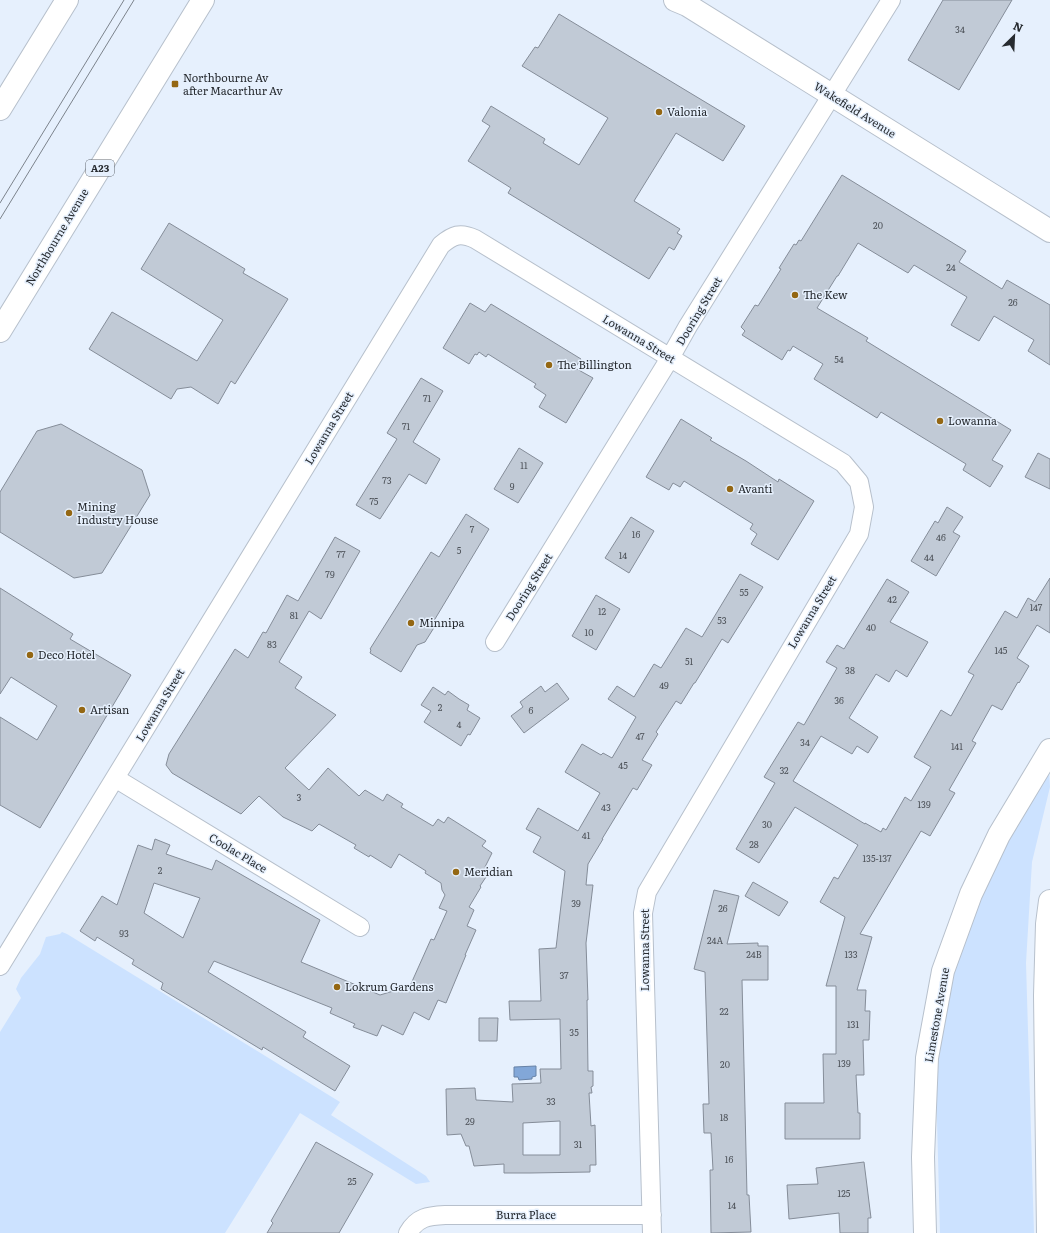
<svg xmlns="http://www.w3.org/2000/svg" width="1050" height="1233" font-family="Literata,serif">
<style>
.green{fill:#cce2ff}
.water{fill:#82a7d8;stroke:#6782a6}
.building{fill:#c1cad6;stroke:#858d99;fill-rule:evenodd}
.lines{fill:none;stroke-linecap:round;stroke-linejoin:round}
.street-casing{stroke:#b7c0cc;stroke-width:20}
.secondary-casing{stroke:#b7c0cc;stroke-width:24}
.highway-casing{stroke:#b7c0cc;stroke-width:24}
.street{stroke:#fff;stroke-width:18}
.secondary{stroke:#fff;stroke-width:22}
.highway{stroke:#fff;stroke-width:22}
.tram{stroke:#7c838c;stroke-width:1}
.poi-dot{fill:#946713;stroke:#e6f0fd;stroke-width:1.5}
.labels{text-anchor:middle;stroke-width:3;stroke-linejoin:round;paint-order:stroke}
.number-label{font-size:9px;fill:#4e535a}
.shield{fill:#e6f0fd;stroke:#60666e;stroke-width:1}
.shield-label{font-size:10px;font-weight:bold;fill:#272b30}
.poi-label{font-size:11px;fill:#272b30;stroke:#e6f0fd;text-anchor:start}
.street-label{font-size:11px;fill:#272b30;stroke:#e6f0fd}
</style>
<rect width="100%" height="100%" fill="#e6f0fd"/>
<path class="green" d="M1049 770 1050 787 1032 862 1026 963 1034 1233H940L936 1083 949 975 998 858Z
M62 932 67 934 340 1102 331 1115 426 1176 430 1182 416 1184 300 1113 225 1233H0V1032L21 998 16 989 21 978 40 954 46 937 60 934Z"/>
<path class="water" d="M536 1066V1076L532 1077V1079L519 1080 518 1077H514V1067Z"/>
<path class="building" d="M943 0H1012L959 90 908 60Z
M559 14 745 126 723 161 676 133 634 201 680 229 677 233 682 236 674 250 669 247 649 279 508 193 511 188 468 161 490 126 482 121 491 106 545 139 543 143 579 165 608 118 522 66 535 47 538 48Z
M842 175 966 251 959 262 1002 289 1007 280 1050 305V365L1028 351 1034 340 994 316 979 341 951 325 967 297 914 265 908 273 858 243 838 276H837L817 308 868 338 866 341 1011 430 992 460 1003 466 990 487 963 470 966 464 881 412 877 418 814 379 823 364 793 346 790 351 788 350 782 360 742 335 745 331 741 327 755 305 758 306 781 269 779 268 794 244 796 245 799 240 801 241Z
M169 223 245 269 243 273 288 299 235 384 231 381 218 404 191 387 177 389 171 399 89 349 112 312 197 361 223 320 141 269Z
M470 303 485 312 491 304 581 359 575 368 593 378 566 423 539 407 546 395 534 387 536 384 488 354 486 357 479 352 477 355 475 354 469 364 443 348Z
M421 378 443 391 413 442 440 459 426 484 409 474 380 519 356 505 397 439 387 433Z
M681 419 712 438 710 440 746 461 778 482 779 479 814 501 778 560 751 544 757 534 750 529 753 524 684 481 680 487 673 483 669 490 646 477Z
M61 424 142 470 150 495 102 573 74 578 0 532V492L37 431Z
M519 448 543 463 518 503 494 489Z
M1038 453 1050 459V489L1025 477Z
M947 507 963 517 953 532 960 536 936 576 911 561 935 521 938 523Z
M466 514 489 529 432 624 435 626 425 642 417 645 401 672 370 653 371 650 370 649 431 552 439 557Z
M631 517 654 531 629 573 605 558Z
M335 537 360 551 321 619 309 611 279 662 302 677 295 688 336 715 285 768 309 790 328 768 359 796 365 790 383 801 387 794 403 804 401 807 433 826 438 819 444 823 448 817 486 841 482 846 492 853 485 867 487 869 483 876 486 877 480 886 481 887 469 907 474 910 467 926 476 930 465 955H466L446 1003 438 1000 429 1020 414 1012 403 1035 382 1025 377 1036 353 1027 355 1024 330 1013 332 1008 214 961 208 972 306 1032 303 1037 350 1066 335 1091 263 1047 262 1050 161 989 163 983 132 964 134 960 97 937 95 941 80 931 102 896 117 905 138 845 152 850 155 839 170 845 166 854 212 870 216 860 320 920 301 962 380 995 410 986 431 939 434 940 447 911 439 908 445 895 442 890 441 883 425 873 426 871 399 854 391 868 370 855 369 857 354 848 356 845 319 824 312 831 283 817 259 796 241 814 172 773 166 765 169 754 235 649 248 658 263 632 266 633 287 595 298 601ZM154 883 200 898 183 938 144 913Z
M740 574 763 587 728 643 722 639 695 683H694L681 704 676 701 656 732 658 734 642 760 652 765 637 790 633 788 602 839H603L588 864 586 885H593L586 943 588 1000H587L588 1071H593V1086L591 1087 592 1093H589L591 1126 595 1125 596 1165H590V1172L530 1173H504V1164L474 1166 469 1146H466L461 1134 447 1135 446 1089 475 1088 476 1100 513 1102 512 1084 541 1083 540 1069H561L560 1019 510 1020 509 1001H541L539 949 556 948 565 871 533 852 541 837 526 829 538 808 578 831 600 793 565 772 582 744 601 755 603 753 612 758 636 717 608 699 617 686 634 697 654 664 661 668 686 628 702 637ZM560 1121V1155H523V1123Z
M1050 578V633L1037 625 1017 658 1029 666 1019 683 1018 682 1002 710 992 705 972 741 976 743 949 790 955 793 930 836 921 831 860 934 872 937 857 990H866L865 1011H870L869 1040H863L864 1075H856L858 1113H860V1139H785V1103H824L823 1054H836V986H826L845 917 820 902 834 877 838 879 858 845 795 807 759 863 736 849 775 783 764 777 798 722 804 725 837 668 826 662 837 645 844 649 887 579 909 592 890 622 928 642 907 677 896 670 889 682 876 674 849 718 878 737 868 753 857 746 852 754 821 736 793 781 865 824V823L881 832 883 828 886 830 905 797 911 801 931 767 914 757 941 710 951 716 974 675 968 672 1005 611 1017 618 1028 598 1035 602Z
M0 588 73 634 70 639 131 675 40 828 0 805V717L37 740 57 706 11 677 0 694Z
M596 595 620 609 596 650 572 636Z
M557 683 569 699 524 733 511 716 523 707 520 702 541 686 545 692Z
M433 687 445 695 448 691 459 699 469 705 467 710 480 718 470 735 468 734 461 746 424 722 431 711 421 705Z
M753 882 788 902 779 916 745 896Z
M714 890 739 896 727 944 758 943V946H768V980H742L747 1195H749L751 1232 711 1233 710 1170H713L711 1133H704L703 1104H709L705 972 694 969Z
M479 1018H498L497 1041H479Z
M316 1142 373 1174 339 1233H267L273 1223 271 1221Z
M864 1162 871 1218H868V1233H840L839 1213 789 1219 787 1185 818 1184 816 1168Z"/>
<g class="lines">
<defs>
<path id="street" d="M495 642 670 358 688 326 891 0
M115 778 360 927
M0 966 441 245C453 235 460 232 475 239L843 463 859 482 864 507 859 534 647 892 643 913 652 1233
M408 1233C418 1216 429 1216 447 1215H652"/>
<path id="secondary" d="M675 0 687 5 1050 231
M925 1233 923 1157 927 1058 943 971 971 894 999 835 1050 750
M1048 1233 1045 995 1047 924 1050 901"/>
<path id="highway" d="M0 109 67 0
M0 331 203 0"/>
</defs>
<use href="#street" class="street-casing"/>
<use href="#secondary" class="secondary-casing"/>
<use href="#highway" class="highway-casing"/>
<use href="#street" class="street"/>
<use href="#secondary" class="secondary"/>
<use href="#highway" class="highway"/>
<path class="tram" d="M0 203 124 0
M0 219 134 0"/>
</g>
<g class="poi-dot">
<rect x="171" y="80" width="8" height="8" rx="2"/>
<circle cx="659" cy="112" r="4"/>
<circle cx="795" cy="295" r="4"/>
<circle cx="549" cy="365" r="4"/>
<circle cx="940" cy="421" r="4"/>
<circle cx="730" cy="489" r="4"/>
<circle cx="69" cy="513" r="4"/>
<circle cx="411" cy="623" r="4"/>
<circle cx="30" cy="655" r="4"/>
<circle cx="82" cy="710" r="4"/>
<circle cx="456" cy="872" r="4"/>
<circle cx="337" cy="987" r="4"/>
</g>
<g class="labels">
<g class="number-label">
<text x="960" y="33">34</text>
<text x="878" y="229">20</text>
<text x="951" y="271">24</text>
<text x="1013" y="306">26</text>
<text x="839" y="363">54</text>
<text x="427" y="402">71</text>
<text x="406" y="430">71</text>
<text x="524" y="469">11</text>
<text x="387" y="484">73</text>
<text x="512" y="490">9</text>
<text x="374" y="505">75</text>
<text x="472" y="533">7</text>
<text x="636" y="538">16</text>
<text x="941" y="541">46</text>
<text x="459" y="554">5</text>
<text x="341" y="558">77</text>
<text x="623" y="559">14</text>
<text x="929" y="561">44</text>
<text x="330" y="578">79</text>
<text x="744" y="596">55</text>
<text x="892" y="603">42</text>
<text x="1036" y="611">147</text>
<text x="602" y="615">12</text>
<text x="294" y="619">81</text>
<text x="722" y="624">53</text>
<text x="871" y="631">40</text>
<text x="589" y="636">10</text>
<text x="272" y="648">83</text>
<text x="1001" y="654">145</text>
<text x="689" y="665">51</text>
<text x="850" y="674">38</text>
<text x="664" y="689">49</text>
<text x="839" y="704">36</text>
<text x="440" y="711">2</text>
<text x="531" y="714">6</text>
<text x="459" y="728">4</text>
<text x="640" y="740">47</text>
<text x="805" y="746">34</text>
<text x="957" y="750">141</text>
<text x="623" y="769">45</text>
<text x="784" y="774">32</text>
<text x="299" y="801">3</text>
<text x="924" y="808">139</text>
<text x="606" y="811">43</text>
<text x="767" y="828">30</text>
<text x="586" y="839">41</text>
<text x="754" y="848">28</text>
<text x="877" y="862">135-137</text>
<text x="160" y="874">2</text>
<text x="576" y="907">39</text>
<text x="723" y="912">26</text>
<text x="124" y="937">93</text>
<text x="715" y="944">24A</text>
<text x="754" y="958">24B</text>
<text x="851" y="958">133</text>
<text x="564" y="979">37</text>
<text x="724" y="1015">22</text>
<text x="853" y="1028">131</text>
<text x="574" y="1036">35</text>
<text x="844" y="1067">139</text>
<text x="725" y="1068">20</text>
<text x="551" y="1105">33</text>
<text x="724" y="1121">18</text>
<text x="470" y="1125">29</text>
<text x="578" y="1148">31</text>
<text x="729" y="1163">16</text>
<text x="352" y="1185">25</text>
<text x="844" y="1197">125</text>
<text x="732" y="1209">14</text>
</g>
<rect class="shield" x="86" y="160" width="28" height="16" rx="3"/>
<g class="shield-label">
<text x="100" y="172">A23</text>
</g>
<g class="poi-label">
<text x="183" y="82">Northbourne Av<tspan x="183" dy="13">after Macarthur Av</tspan></text>
<text x="667" y="116">Valonia</text>
<text x="803" y="299">The Kew</text>
<text x="557" y="369">The Billington</text>
<text x="948" y="425">Lowanna</text>
<text x="738" y="493">Avanti</text>
<text x="77" y="511">Mining<tspan x="77" dy="13">Industry House</tspan></text>
<text x="419" y="627">Minnipa</text>
<text x="38" y="659">Deco Hotel</text>
<text x="90" y="714">Artisan</text>
<text x="464" y="876">Meridian</text>
<text x="345" y="991">Lokrum Gardens</text>
</g>
<g class="street-label">
<text transform="translate(855 110) rotate(32)" y="4">Wakefield Avenue</text>
<text transform="translate(57 237) rotate(-59)" y="4">Northbourne Avenue</text>
<text transform="translate(699 311) rotate(-59)" y="4">Dooring Street</text>
<text transform="translate(639 339) rotate(31)" y="4">Lowanna Street</text>
<text transform="translate(329 428) rotate(-59)" y="4">Lowanna Street</text>
<text transform="translate(529 587) rotate(-58)" y="4">Dooring Street</text>
<text transform="translate(812 612) rotate(-59)" y="4">Lowanna Street</text>
<text transform="translate(160 705) rotate(-59)" y="4">Lowanna Street</text>
<text transform="translate(238 853) rotate(31)" y="4">Coolac Place</text>
<text transform="translate(645 950) rotate(-90)" y="4">Lowanna Street</text>
<text transform="translate(937 1015) rotate(-80)" y="4">Limestone Avenue</text>
<text x="526" y="1219">Burra Place</text>
</g>
</g>
<g transform="translate(1014 36) rotate(24)" stroke="#e6f0fd" stroke-width="3" paint-order="stroke">
<path d="M0-3L7 15L0 10L-7 15Z" fill="#272b30"/>
<text y="-6" font-size="11" font-weight="bold" text-anchor="middle" fill="#272b30">N</text>
</g>
</svg>
